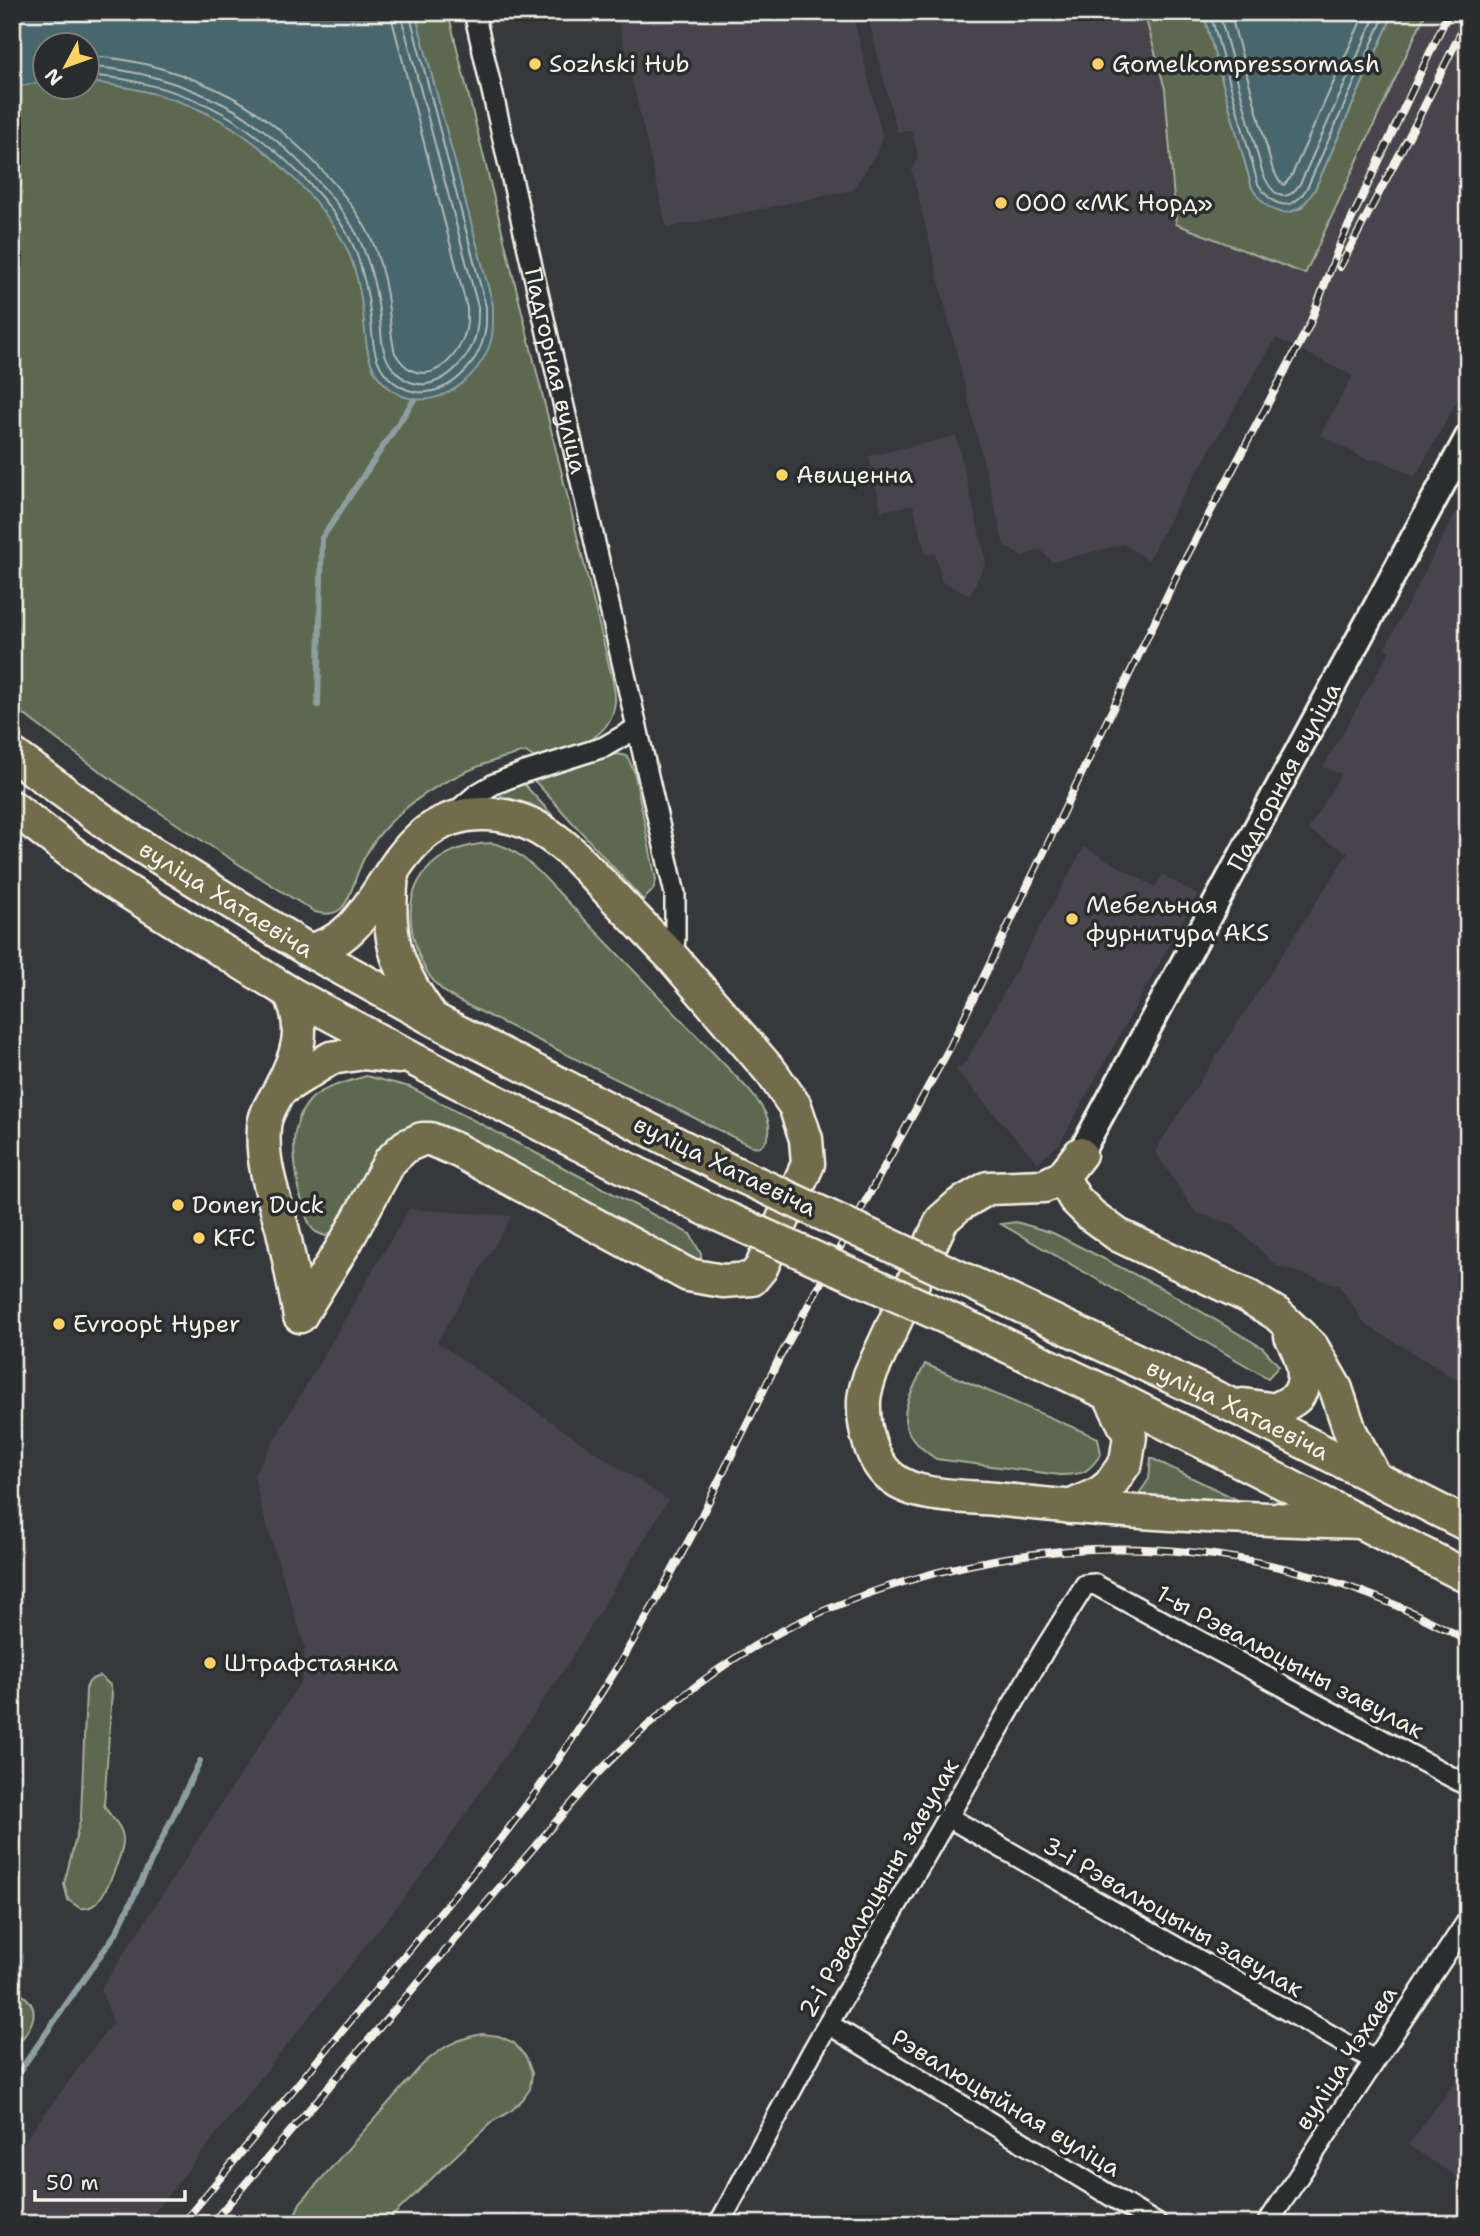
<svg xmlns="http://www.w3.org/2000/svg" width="1480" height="2236" font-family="'Shantell Sans',sans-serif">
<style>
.built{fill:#47454c}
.green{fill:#5b6850;stroke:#a8ac9c;stroke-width:2;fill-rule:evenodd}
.water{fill:#48666c;stroke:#8d9e9e;stroke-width:2}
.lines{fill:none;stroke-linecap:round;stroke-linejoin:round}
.shore{stroke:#afb9b6;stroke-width:2}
.stream{stroke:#8d9e9e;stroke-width:6}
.minor-casing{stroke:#f4f1e8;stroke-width:24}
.tertiary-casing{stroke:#f4f1e8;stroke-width:30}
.primary-casing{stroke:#f4f1e8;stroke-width:37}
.minor{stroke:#2a2d2e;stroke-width:19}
.tertiary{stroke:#2a2d2e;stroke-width:24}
.primary{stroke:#726c4b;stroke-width:32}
.rail-casing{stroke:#f4f1e8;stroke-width:8}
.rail{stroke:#2a2d2e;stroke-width:5;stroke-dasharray:16;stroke-linecap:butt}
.primary-bridge-casing{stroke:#f4f1e8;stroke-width:37;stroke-linecap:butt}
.primary-bridge{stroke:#726c4b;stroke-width:32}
.poi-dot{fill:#ffd166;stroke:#2a2d2e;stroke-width:2.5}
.labels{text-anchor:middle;stroke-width:7;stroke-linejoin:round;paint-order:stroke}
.poi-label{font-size:24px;fill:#f4f1e8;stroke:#2a2d2e;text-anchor:start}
.street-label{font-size:24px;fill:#f4f1e8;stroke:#2a2d2e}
</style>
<rect width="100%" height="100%" fill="#37383c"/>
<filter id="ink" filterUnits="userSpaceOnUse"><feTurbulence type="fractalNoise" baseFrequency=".0143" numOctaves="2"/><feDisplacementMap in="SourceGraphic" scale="14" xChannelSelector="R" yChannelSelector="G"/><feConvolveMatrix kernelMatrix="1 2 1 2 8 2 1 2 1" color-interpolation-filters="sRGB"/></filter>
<g filter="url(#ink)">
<path class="built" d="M616 12H852L882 135 881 142 877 152 853 190 667 228Z
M867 12H1144L1165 89 1176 224 1305 274 1426 12H1468V381L1415 477 1380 459 1368 460 1320 435 1353 376 1276 338 1175 509 1148 560 1124 544 1052 562 1040 549 1022 557 1004 545 912 171 918 155 912 130 897 132Z
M956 436 986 561 970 595 942 582 935 553 926 555 913 505 881 511 869 456Z
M1468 489V1386L1365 1324 1339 1285 1277 1266 1232 1224 1195 1212 1155 1151 1348 853 1308 830 1341 774 1323 767 1390 651 1385 648Z
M1084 847 1155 887 1163 875 1197 895 1060 1143 1038 1163 956 1070 966 1062Z
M409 1209 512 1216 437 1342 589 1448 668 1500 565 1668 436 1857 145 2224H12V2158L113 2022 101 1989 302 1680 305 1647 262 1510 254 1475Z
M1468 2065V2184L1408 2145Z"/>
<path class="green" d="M12 12H448L610 669C612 679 616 691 615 702 612 741 567 751 536 759L526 752C472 764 415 791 379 835 370 846 363 859 358 872 349 895 347 921 315 912 211 848 108 781 12 705ZM46 46H88V88H46Z
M1144 12H1203L1252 188 1279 211 1290 212 1301 208 1315 189 1394 12H1426L1305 274 1176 224 1165 89Z
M617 754 627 756 634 771 656 880 653 890 643 900 533 779Z
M523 783 554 817 530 804 501 796 499 793 502 789Z
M492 843C512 847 524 858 539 872L748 1089C759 1102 777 1123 766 1141 762 1147 758 1147 751 1146L459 1001C434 988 422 969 415 943 398 884 434 845 492 843Z
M366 1076 410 1087 690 1234 701 1254V1259L697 1262 677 1256 428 1126 337 1232 326 1236C320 1234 315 1233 312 1228 300 1210 290 1148 296 1128 298 1118 304 1107 311 1099 325 1086 348 1082 366 1076Z
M1016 1222 1053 1233 1161 1288 1263 1348 1279 1366 1268 1378 1001 1224Z
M925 1364 1098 1438 1101 1454C1088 1473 1083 1475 1060 1475L936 1459C889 1427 904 1408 925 1364Z
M1151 1458 1246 1504 1136 1498 1149 1479Z
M100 1676 110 1685 112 1693 104 1805C109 1817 122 1824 123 1838 124 1852 106 1895 95 1904 90 1908 86 1909 80 1908L68 1900 64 1884 81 1817 86 1689C88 1681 92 1678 100 1676Z
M12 1989C50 2006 30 2029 12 2052Z
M482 2034 499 2036 514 2043 526 2057 532 2073 530 2089 523 2099 512 2110 492 2122 468 2144 384 2224H291L300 2203 422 2065C442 2047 456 2039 482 2034Z"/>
<path class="water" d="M12 12H415L493 305C493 320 494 334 489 347 471 391 416 422 380 379 365 360 366 336 363 313 361 295 357 274 350 256 330 207 266 146 220 120 181 98 132 86 88 82V46H46L45 82 12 87Z
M1203 12H1394L1315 189C1295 223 1271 218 1252 188Z"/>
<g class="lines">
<path class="shore" d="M1210 12 1258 184C1274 209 1293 213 1308 186L1386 12
M1219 12 1262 171C1270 192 1285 209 1301 182L1377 12
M1230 12 1272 167 1279 181 1284 185 1291 177 1365 12
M88 56C136 58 188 74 230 96 280 121 356 196 375 248 382 268 387 290 389 311 391 325 391 339 395 353 417 391 452 369 464 336 468 327 467 318 467 308L390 12
M88 67C134 68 184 84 225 105 272 128 348 203 365 253 372 271 376 290 379 310 382 330 379 353 394 370 422 402 459 374 473 344 478 332 478 320 478 307L400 12
M88 76C129 76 188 93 224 114 272 142 338 203 357 255 363 273 368 293 370 312 373 334 371 359 388 377 422 411 468 383 482 343 487 331 486 319 486 307L409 12"/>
<path class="stream" d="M318 705 322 538 414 400
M12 2082 116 1933 200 1761"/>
<defs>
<g id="minor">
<path id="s1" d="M474 12 675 894V939L672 957"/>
<path d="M450 817 477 794 494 784 522 773 604 747 637 728"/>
<path d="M948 1817 1374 2060"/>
<path d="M830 2025 1157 2224"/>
<path d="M719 2224 813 2050 1043 1652 1085 1585 1094 1584 1468 1786"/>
<path d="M1267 2224 1468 1920"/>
</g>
<g id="tertiary">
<path id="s2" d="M1080 1154 1468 437"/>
</g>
<g id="primary">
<path id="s3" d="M12 754 123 835 308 950 433 1019 726 1169"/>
<path d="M12 807 101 875 290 993 413 1059 708 1210"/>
<path d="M392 874C386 935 394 965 430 1015"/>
<path d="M290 993C307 1028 298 1056 280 1089 274 1101 264 1114 264 1128 261 1162 273 1194 282 1227 289 1256 294 1286 300 1316"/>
<path d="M280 1090 331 1058 364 1053 399 1057"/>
<path d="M1080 1154 1062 1177 1044 1186 988 1188 959 1205 942 1220 870 1375C868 1383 864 1392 864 1401 863 1427 871 1462 892 1478 916 1498 965 1496 995 1499 1117 1513 1239 1519 1361 1522"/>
<path d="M1062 1177 1075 1199 1091 1215 1118 1235 1249 1297 1277 1314 1312 1347 1336 1389 1350 1431 1374 1476"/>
<path id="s4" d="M993 1293 1225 1402 1468 1525"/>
<path d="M300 1316 347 1240 390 1161 406 1146 422 1139H430L457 1150 688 1275 723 1281 752 1279 761 1268 808 1164 806 1139 795 1106 772 1073 672 957 572 853C546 830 521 815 486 814 383 811 388 939 308 950"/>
<path d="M976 1331 1109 1394 1468 1577"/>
<path d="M1243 1405 1276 1410C1283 1405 1295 1401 1299 1394 1310 1376 1300 1352 1291 1336"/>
<path d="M1070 1507 1100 1493 1110 1485 1126 1462 1130 1436 1109 1394"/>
</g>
</defs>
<use href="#minor" class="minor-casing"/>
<use href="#tertiary" class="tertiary-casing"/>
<use href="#primary" class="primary-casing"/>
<use href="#minor" class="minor"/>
<use href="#tertiary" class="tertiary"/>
<use href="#primary" class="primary"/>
<defs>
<path id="rail" d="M1340 267 1418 119 1468 18
M182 2224 497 1844 537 1791 572 1739 620 1663 656 1601 694 1531 780 1357 950 1047 1180 569 1309 326 1340 244 1449 12
M211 2224 597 1774C639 1731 684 1692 734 1659 787 1624 846 1599 907 1581 1097 1523 1294 1543 1468 1641"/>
</defs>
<use href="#rail" class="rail-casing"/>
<use href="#rail" class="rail"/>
<defs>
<path id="primary-bridge" d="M726 1169 993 1293
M708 1210 976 1331"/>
</defs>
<use href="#primary-bridge" class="primary-bridge-casing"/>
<use href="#primary-bridge" class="primary-bridge"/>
</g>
</g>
<g class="poi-dot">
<circle cx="535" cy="64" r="7"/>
<circle cx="1098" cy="64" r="7"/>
<circle cx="1001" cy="203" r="7"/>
<circle cx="782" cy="475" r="7"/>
<circle cx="1072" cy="919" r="7"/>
<circle cx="178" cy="1205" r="7"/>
<circle cx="199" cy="1238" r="7"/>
<circle cx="59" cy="1324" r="7"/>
<circle cx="210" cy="1663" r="7"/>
</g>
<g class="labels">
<g class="poi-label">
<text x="549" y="72">Sozhski Hub</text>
<text x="1112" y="72">Gomelkompressormash</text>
<text x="1015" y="211">ООО «МК Норд»</text>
<text x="796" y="483">Авиценна</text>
<text x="1086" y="913">Мебельная<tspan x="1086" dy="28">фурнитура AKS</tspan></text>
<text x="192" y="1213">Doner Duck</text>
<text x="213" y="1246">KFC</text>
<text x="73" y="1332">Evroopt Hyper</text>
<text x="224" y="1671">Штрафстаянка</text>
</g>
<g class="street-label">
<text dy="8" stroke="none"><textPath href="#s1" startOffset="368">Падгорная вуліца</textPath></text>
<text dy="8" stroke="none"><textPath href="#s2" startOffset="429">Падгорная вуліца</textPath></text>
<text dy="8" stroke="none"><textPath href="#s3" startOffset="259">вуліца Хатаевіча</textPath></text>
<text transform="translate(725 1166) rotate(26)" y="8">вуліца Хатаевіча</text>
<text dy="8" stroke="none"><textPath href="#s4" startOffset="271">вуліца Хатаевіча</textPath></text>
<text transform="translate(1290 1662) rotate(28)" y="8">1-ы Рэвалюцыны завулак</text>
<text transform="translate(879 1888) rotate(-60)" y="8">2-і Рэвалюцыны завулак</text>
<text transform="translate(1173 1917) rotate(30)" y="8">3-і Рэвалюцыны завулак</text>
<text transform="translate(1346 2058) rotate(-57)" y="8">вуліца Чэхава</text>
<text transform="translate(1006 2103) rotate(31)" y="8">Рэвалюцыйная вуліца</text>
</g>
</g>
<rect width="1480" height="2236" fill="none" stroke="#2a2d2e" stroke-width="42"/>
<rect x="21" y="21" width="1438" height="2194" fill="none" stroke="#f4f1e8" stroke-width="2.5" filter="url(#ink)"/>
<g transform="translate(66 66) rotate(229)"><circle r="33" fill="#2a2d2e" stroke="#7b7b78" stroke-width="2"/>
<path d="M0-5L12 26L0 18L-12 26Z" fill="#ffd166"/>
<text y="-10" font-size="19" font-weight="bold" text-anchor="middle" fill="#f4f1e8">N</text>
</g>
<path d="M35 2190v10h150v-10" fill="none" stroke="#f4f1e8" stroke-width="3.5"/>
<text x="46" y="2190" font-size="21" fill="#f4f1e8" stroke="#2a2d2e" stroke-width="5" paint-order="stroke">50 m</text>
</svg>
